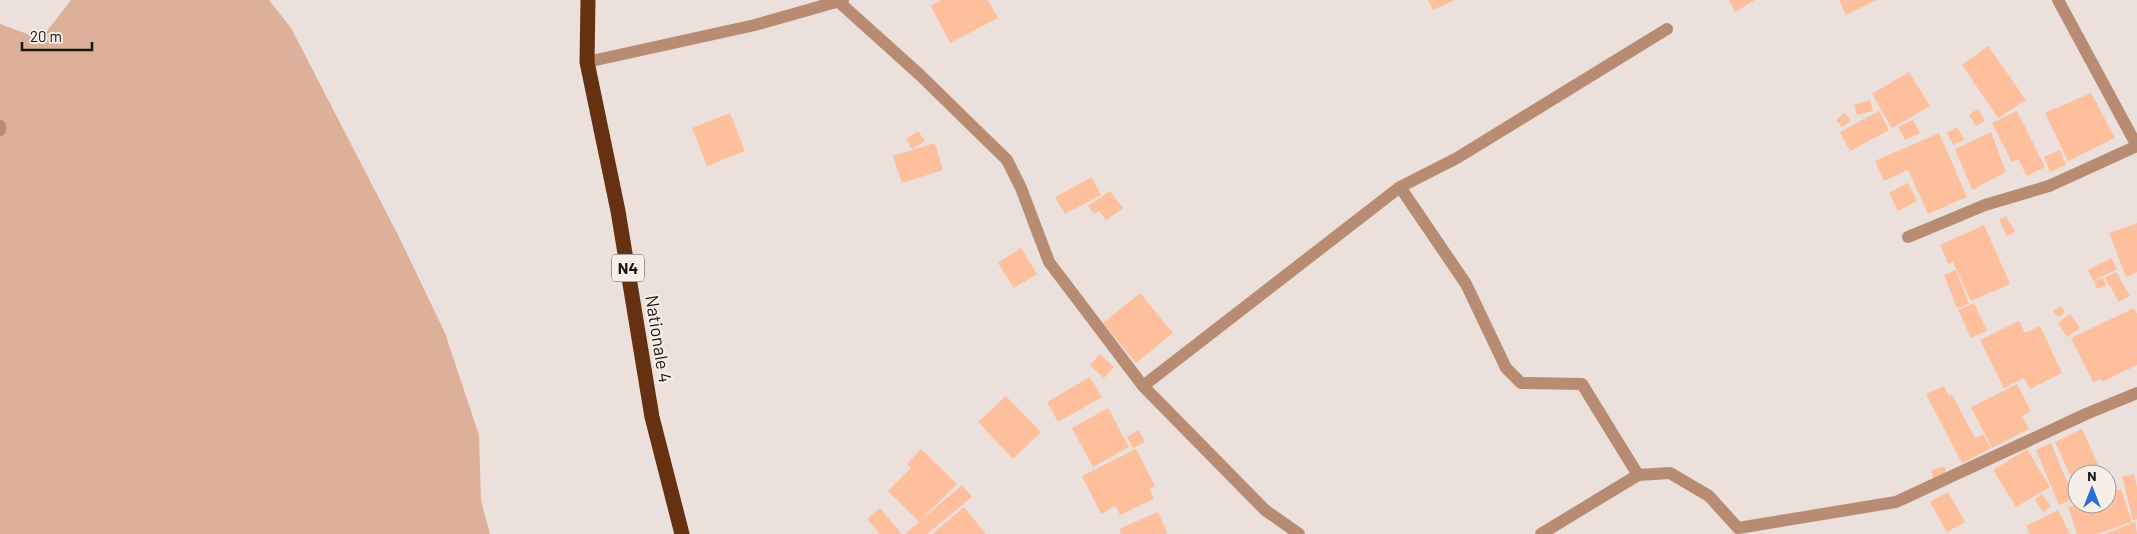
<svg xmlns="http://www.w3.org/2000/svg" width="2137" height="534" font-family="Barlow,sans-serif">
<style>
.green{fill:#dcb099}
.building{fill:#febf9d}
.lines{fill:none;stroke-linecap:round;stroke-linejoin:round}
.minor{stroke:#b88b73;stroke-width:12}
.highway{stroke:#663110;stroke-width:15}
.labels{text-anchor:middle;stroke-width:4.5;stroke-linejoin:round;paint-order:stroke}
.shield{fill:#f8eee8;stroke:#5b5552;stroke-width:1}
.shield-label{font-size:16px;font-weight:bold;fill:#181412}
.street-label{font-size:18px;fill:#181412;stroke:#f8eee8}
</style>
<rect width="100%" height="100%" fill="#ebe0db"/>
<path class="green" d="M71 0H269L291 28 399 237 445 333 479 435 481 501 490 534H0V24L41 39Z"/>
<path class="building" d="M941 0H988L998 18 950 43 931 6Z
M1428 0H1455L1433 10Z
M1729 0H1755L1735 12Z
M1839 0H1876L1846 15Z
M1988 46 2026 100 1998 118 1962 65Z
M1909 72 1930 106 1892 128 1872 94Z
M2091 93 2115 138 2068 161 2045 113Z
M1870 100 1873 111 1857 115 1854 105Z
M1978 109 1985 121 1976 126 1969 115Z
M1879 111 1889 130 1850 151 1840 132Z
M2017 111 2045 167 2027 176 2018 159 2012 162 1992 123Z
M730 113 745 151 707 166 692 128Z
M1845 113 1851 121 1842 127 1836 120Z
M1913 120 1920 133 1905 140 1898 127Z
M1957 127 1964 140 1953 145 1947 133Z
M918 131 925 141 912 149 906 139Z
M1991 132 2006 172 1972 190 1955 149Z
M1939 133 1967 197 1928 214 1908 170 1884 181 1875 161Z
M935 143 943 170 902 183 893 156Z
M2060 150 2066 165 2050 172 2044 157Z
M1092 177 1101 195 1065 214 1055 197Z
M1908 183 1917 201 1898 211 1889 193Z
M1110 191 1123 208 1106 220 1099 211 1094 214 1088 206Z
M2006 216 2015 232 2007 236 1999 220Z
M2137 223V272L2126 277 2109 233Z
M1984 225 2010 284 1971 301 1953 262 1948 264 1940 245Z
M1021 248 1037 274 1014 288 998 263Z
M2111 258 2117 269 2093 281 2088 270Z
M1956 270 1969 304 1957 308 1944 275Z
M2116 272 2130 296 2119 302 2105 278Z
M2103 278 2106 286 2097 289 2094 281Z
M1140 293 1173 333 1136 363 1103 323Z
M1974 303 1987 331 1971 338 1958 310Z
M2061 306 2065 312 2058 317 2053 311Z
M2134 308 2137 314V365L2102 382 2101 379 2093 382 2071 338Z
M2070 314 2080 328 2067 337 2058 323Z
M2019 321 2025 333 2040 326 2062 373 2030 389 2024 378 2004 388 1980 340Z
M1100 354 1114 367 1104 378 1090 365Z
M1090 377 1102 397 1058 422 1047 402Z
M2017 384 2031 411 2022 416 2029 429 1992 448 1971 407Z
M1944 386 1949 396 1952 395 1975 438 1983 434 1991 448 1962 463 1926 394Z
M1006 396 1041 432 1013 459 978 422Z
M1108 408 1129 447 1093 467 1072 428Z
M2082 429 2102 473 2077 474V490L2055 442Z
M1139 430 1145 442 1133 448 1127 437Z
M2051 443 2074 498 2059 505 2036 450Z
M921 449 957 484 919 522 888 491 911 468 907 464Z
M1136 449 1155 486 1149 489 1154 499 1120 515 1116 506 1101 514 1082 476Z
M2027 449 2050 487 2016 507 1993 470Z
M1944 466 1947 475 1934 480 1931 471Z
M2134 474 2137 487V519L2133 520 2122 477Z
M962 485 972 497 927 534H905Z
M2121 489 2132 522 2097 534H2077L2068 507 2078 504H2107V494Z
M1948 492 1965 522 1947 532 1930 502Z
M2042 494 2051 506 2043 512 2035 500Z
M964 507 986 534H932Z
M880 508 902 534H880L867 519Z
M2058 510 2070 534H2030L2026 526Z
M1158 512 1167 532 1165 534H1121L1119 529Z
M2135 522 2137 534H2105Z"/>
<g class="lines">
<path class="minor" d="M2058 0 2137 146
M839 2 920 75 1007 160 1021 188 1049 262 1143 386 1265 510 1299 534
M587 62 755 25 843 0
M0 126V130
M1400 187 1466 284 1506 368 1521 383 1582 384 1638 475
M1908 237 1985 205 2049 186 2137 146
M1143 386 1400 187 1457 158 1667 29
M1541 534 1638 475 1670 473 1709 496 1738 528 1896 502 2086 414 2137 393"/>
<path class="highway" d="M588 0 587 62 618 211 652 417 682 534"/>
</g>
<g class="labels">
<rect class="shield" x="612" y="254.5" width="32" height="27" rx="4"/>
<g class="shield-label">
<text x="628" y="274">N4</text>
</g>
<g class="street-label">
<text transform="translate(658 339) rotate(81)" y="6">Nationale 4</text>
</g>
</g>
<g transform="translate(2092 489)"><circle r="24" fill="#f8eee8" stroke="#9e9792"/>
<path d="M0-4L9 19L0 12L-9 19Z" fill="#276eda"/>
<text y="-8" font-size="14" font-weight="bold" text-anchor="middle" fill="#181412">N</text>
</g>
<path d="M22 42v8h70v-8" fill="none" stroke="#181412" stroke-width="2.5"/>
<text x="30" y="42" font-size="15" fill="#181412" stroke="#f8eee8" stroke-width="4" paint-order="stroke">20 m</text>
</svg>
